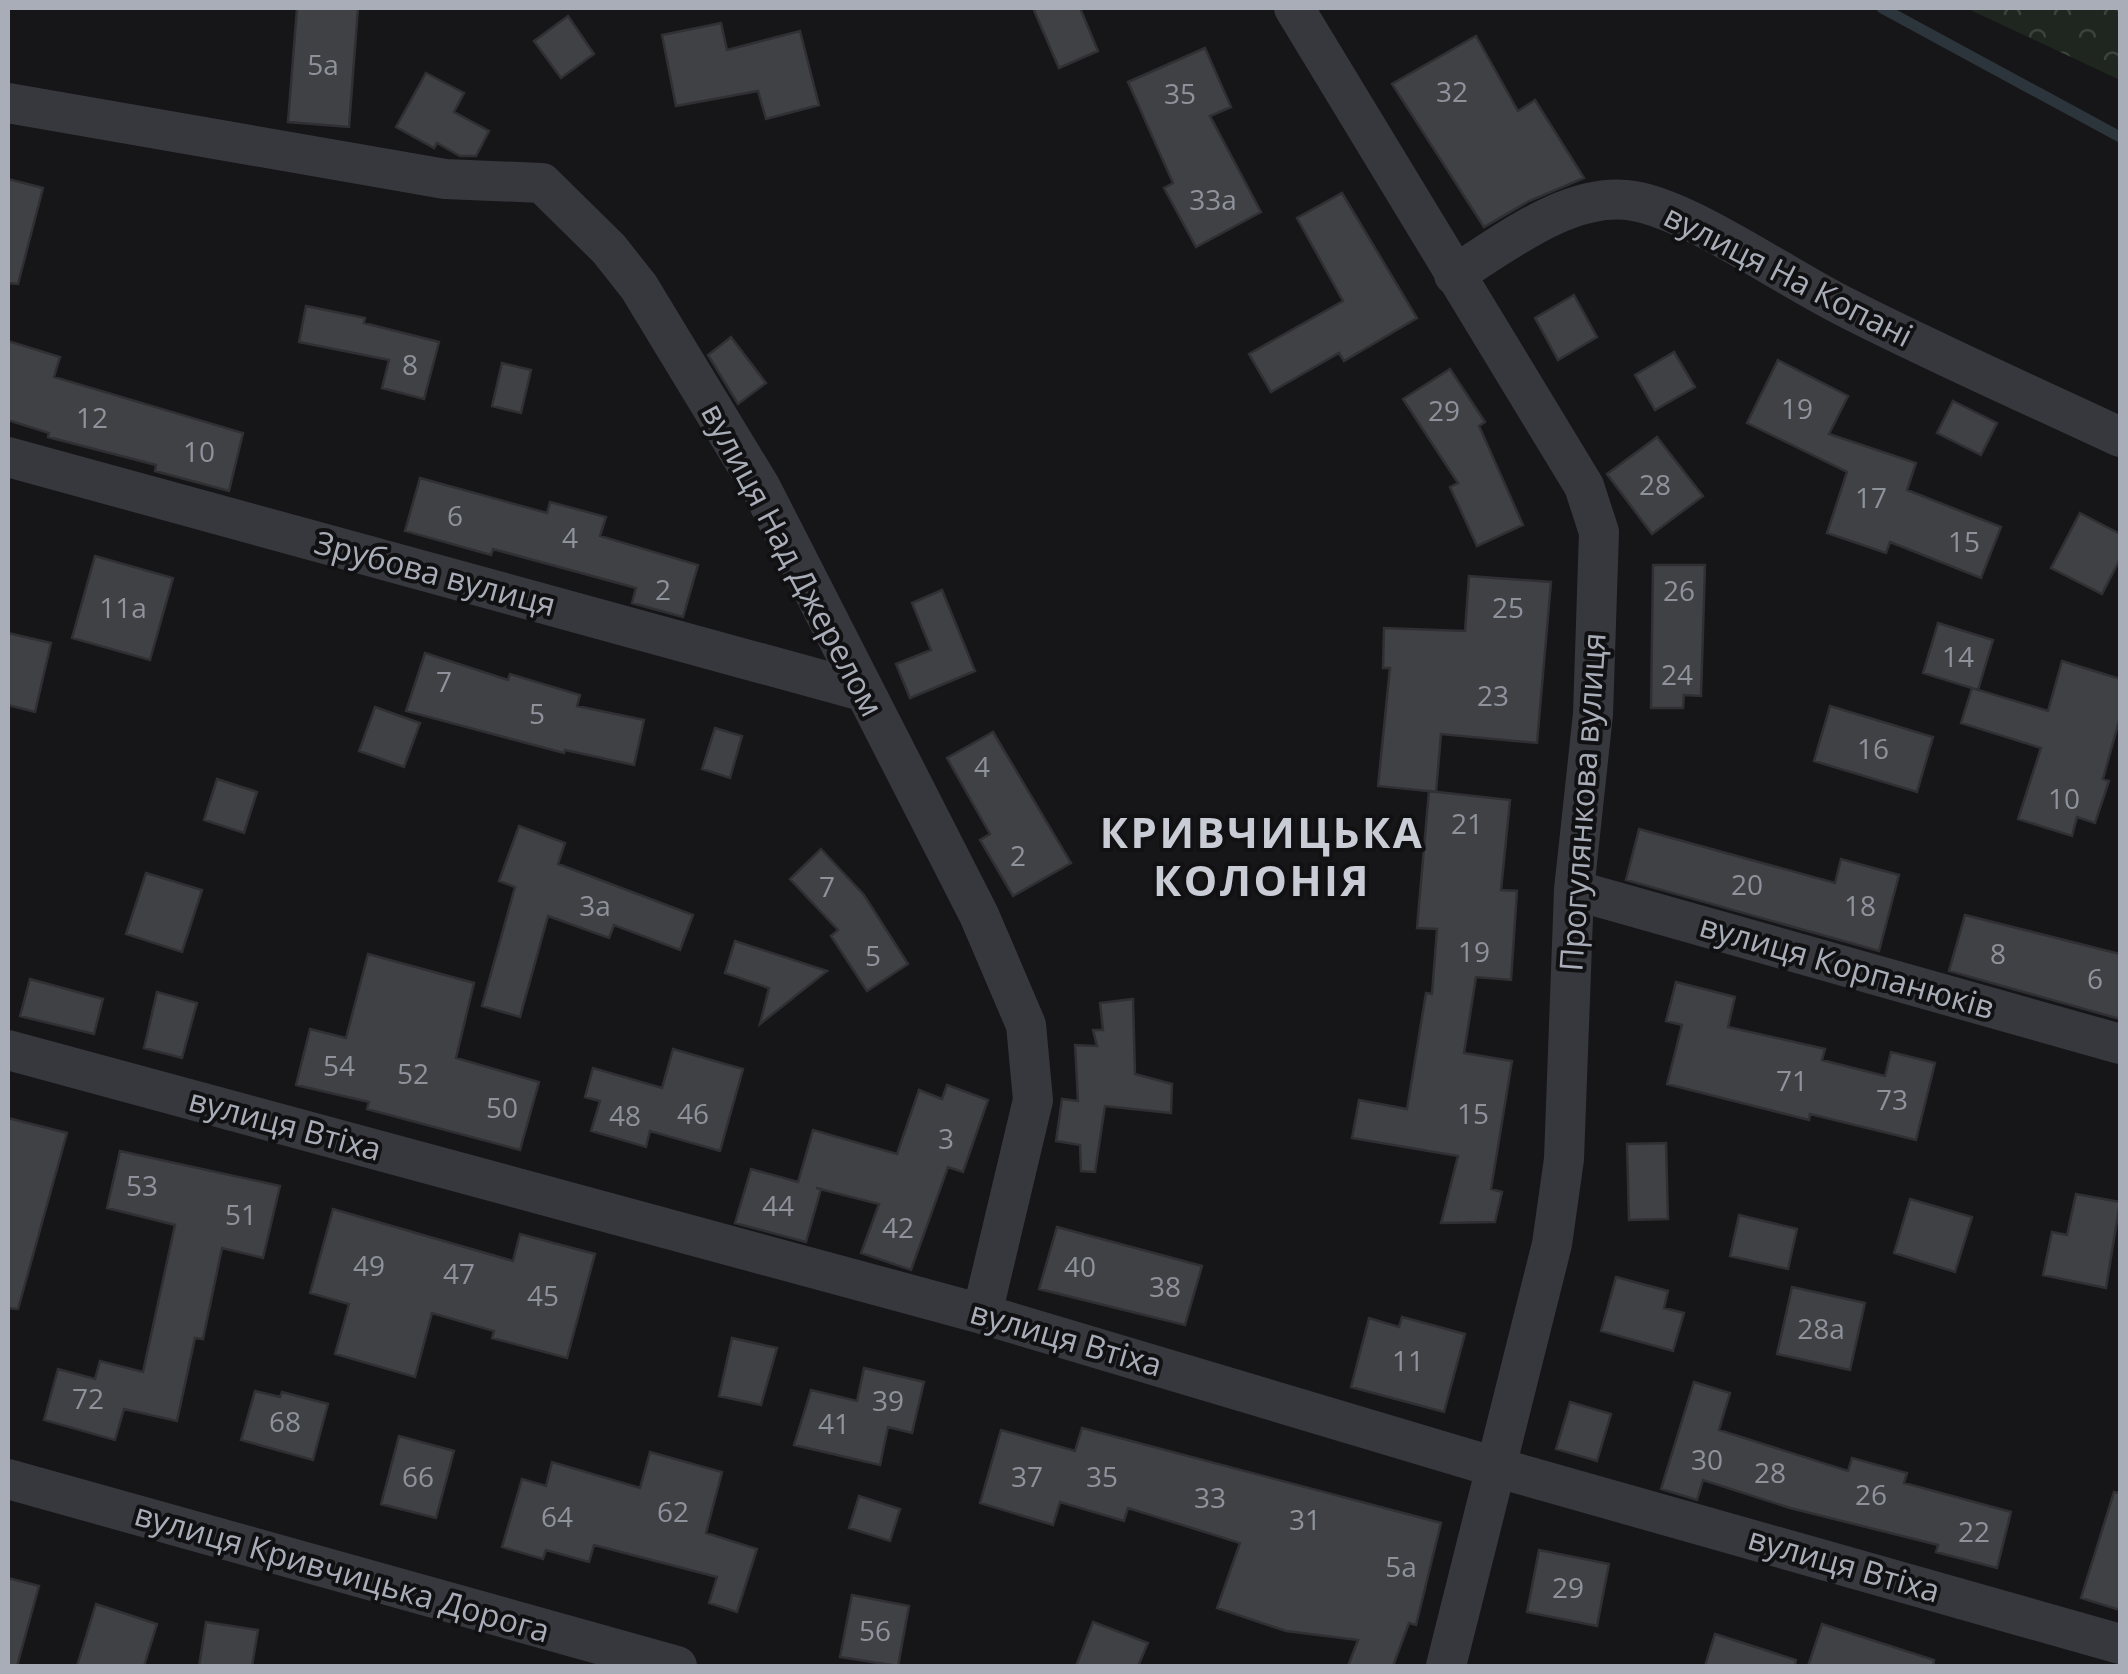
<svg xmlns="http://www.w3.org/2000/svg" width="2128" height="1674" font-family="'Open Sans',sans-serif">
<style>
.forest{fill:url(#forest-crowns)}
.lines{fill:none;stroke-linecap:round;stroke-linejoin:round}
.stream{stroke:#2c353c;stroke-width:11}
.building{fill:#404145;stroke:#303034;stroke-width:2.5}
.minor{stroke:#37383d;stroke-width:40}
.labels{text-anchor:middle;stroke-width:8;stroke-linejoin:round;paint-order:stroke}
.number-label{font-size:28px;fill:#8e929b}
.street-label{font-size:32px;fill:#a8adb8;stroke:#111113}
.district-label{font-size:42px;font-weight:bold;letter-spacing:2.5px;fill:#c9ccd4;stroke:#111113}
</style>
<defs>
<pattern id="forest-crowns" width="20" height="18" patternUnits="userSpaceOnUse" patternTransform="scale(2.5)"><rect width="20" height="18" fill="#1e261f"/><path d="M2 6a3 3 0 1 1 6 0M12 15a3 3 0 1 1 6 0" fill="none" stroke="#3c433d"/></pattern>
</defs>
<rect width="100%" height="100%" fill="#161618"/>
<path class="forest" d="M1966 8H2120V80Z"/>
<g class="lines">
<path class="stream" d="M1882 8 2120 137"/>
</g>
<path class="building" d="M297 8H358L349 127 288 122Z
M1033 8H1080L1098 51 1059 68Z
M568 16 594 54 561 78 534 41Z
M721 23 727 50 800 31 819 105 766 119 758 91 676 106 662 35Z
M1476 36 1518 111 1535 100 1584 178 1529 201 1484 227 1392 84Z
M1205 48 1231 107 1210 116 1261 212 1196 247 1164 188 1173 183 1128 82Z
M426 73 464 93 454 112 489 131 476 156H460L437 143 434 148 396 127Z
M8 179 43 188 18 284 8 283Z
M1342 193 1417 318 1344 361 1339 353 1271 392 1249 354 1343 301 1297 218Z
M1574 295 1597 337 1558 360 1535 318Z
M306 306 365 318 364 323 439 342 424 399 382 388 389 360 299 342Z
M731 337 766 383 738 404 708 355Z
M8 341 60 357 54 377 243 433 229 491 155 471 156 465 48 437 49 433 8 420Z
M1674 352 1695 387 1655 410 1635 375Z
M1778 360 1848 396 1829 434 1916 463 1907 490 2001 527 1981 578 1890 542 1886 553 1827 533 1847 472 1747 423Z
M502 363 531 370 521 413 492 406Z
M1450 369 1485 422 1479 426 1523 525 1477 546 1450 487 1458 483 1403 399Z
M1953 401 1997 423 1981 455 1937 433Z
M1657 437 1703 496 1652 534 1607 474Z
M420 478 547 513 550 502 606 517 600 536 698 565 683 617 632 603 636 588 493 549 491 555 405 531Z
M2080 513 2120 534V559L2102 594 2051 568Z
M95 556 173 578 150 660 72 638Z
M1653 565H1705L1701 696 1684 695 1683 708H1651Z
M1469 576 1551 582 1537 743 1441 734 1436 792 1378 786 1390 668H1383L1384 628 1465 631Z
M942 590 975 671 910 698 896 664 931 650 912 603Z
M1938 623 1993 640 1978 690 1923 673Z
M8 633 51 643 35 712 8 705Z
M425 653 508 680 510 674 580 695 577 706 644 720 634 765 565 750 564 753 406 711Z
M2062 661 2120 679V717L2103 779 2109 781 2095 823 2077 817 2072 836 2018 819 2041 748 1961 723 1972 688 2048 711Z
M1830 706 1933 737 1917 792 1814 761Z
M375 707 420 723 404 767 359 751Z
M715 728 742 736 730 778 702 769Z
M993 732 1071 863 1013 896 980 840 990 834 947 758Z
M217 779 257 792 244 833 204 820Z
M1429 791 1510 800 1501 890 1517 891 1511 980 1476 977 1464 1053 1512 1061 1491 1189 1502 1192 1495 1222 1441 1223 1458 1156 1352 1138 1359 1100 1407 1109 1426 993 1432 994 1437 929 1417 928Z
M519 826 565 843 558 864 693 915 680 950 614 925 609 938 548 916 520 1017 482 1006 515 887 499 881Z
M1639 829 1835 883 1841 859 1899 875 1879 951 1626 880Z
M821 849 864 895 908 964 867 991 831 936 838 930 790 879Z
M146 873 202 890 182 952 126 934Z
M1965 915 2120 954V1019L1949 971Z
M735 941 827 971 760 1024 769 988 725 973Z
M368 954 474 983 456 1058 539 1082 520 1150 367 1109 369 1102 296 1085 310 1029 346 1038Z
M30 979 103 999 94 1034 20 1016Z
M1676 982 1735 997 1728 1027 1825 1049 1822 1060 1885 1076 1891 1052 1935 1063 1916 1140 1810 1114 1809 1120 1667 1084 1682 1025 1666 1021Z
M157 992 197 1003 182 1058 144 1048Z
M1133 999 1135 1074 1172 1084 1171 1113 1105 1106 1095 1172 1081 1171 1080 1145 1056 1141 1062 1099 1078 1101 1075 1045 1097 1046 1093 1030H1103L1100 1003Z
M673 1049 743 1069 720 1151 650 1131 646 1147 591 1131 600 1101 585 1097 593 1068 662 1088Z
M947 1085 988 1100 963 1172 948 1167 911 1270 861 1253 879 1204 816 1188 821 1189 806 1242 735 1223 751 1169 798 1182 813 1130 897 1154 919 1090 942 1099Z
M8 1118 67 1133 18 1309 8 1308Z
M1666 1143 1668 1219 1629 1220 1627 1144Z
M120 1151 280 1186 263 1258 222 1248 203 1339 195 1338 177 1421 124 1409 115 1440 44 1420 58 1369 95 1379 100 1361 143 1372 175 1225 107 1208Z
M2076 1194 2120 1202 2106 1288 2043 1275 2052 1232 2067 1235Z
M1910 1199 1972 1217 1955 1272 1894 1253Z
M333 1209 513 1261 520 1234 595 1254 567 1358 492 1338 494 1331 432 1313 415 1377 335 1354 349 1304 310 1293Z
M1739 1215 1797 1229 1788 1269 1730 1256Z
M1057 1227 1202 1266 1185 1325 1039 1289Z
M1616 1277 1668 1291 1664 1308 1684 1313 1673 1351 1601 1331Z
M1792 1287 1865 1303 1850 1370 1777 1354Z
M1402 1317 1465 1334 1444 1412 1351 1387 1369 1318 1399 1327Z
M732 1338 777 1348 761 1405 719 1396Z
M864 1368 924 1382 912 1433 888 1427 880 1465 794 1445 811 1390 857 1401Z
M1694 1382 1730 1393 1719 1430 1848 1471 1852 1458 1907 1473 1904 1483 2011 1512 1997 1568 1936 1552 1938 1545 1790 1508 1703 1480 1697 1500 1661 1489Z
M255 1391 280 1397 282 1392 328 1404 313 1460 241 1440Z
M1570 1402 1611 1414 1597 1461 1556 1449Z
M1082 1428 1441 1523 1416 1625 1409 1623 1393 1666H1348L1358 1640 1286 1631 1217 1608 1240 1543 1128 1508 1124 1521 1060 1502 1053 1525 980 1503 1001 1430 1075 1451Z
M399 1436 454 1451 436 1518 381 1504Z
M650 1452 722 1472 706 1533 757 1549 737 1612 709 1603 717 1577 594 1545 589 1562 546 1550 543 1559 502 1547 522 1479 546 1486 552 1462 640 1488Z
M2114 1492 2120 1493V1610L2081 1598Z
M859 1496 900 1509 890 1541 849 1528Z
M1539 1550 1609 1564 1597 1626 1527 1612Z
M8 1578 39 1586 17 1666 8 1665Z
M852 1595 909 1606 898 1666 840 1657Z
M96 1604 157 1624 144 1666H77Z
M206 1622 258 1630 252 1666H199Z
M1093 1622 1148 1643 1138 1666H1076Z
M1822 1624 1934 1660 1933 1666H1808Z
M1715 1634 1796 1660 1795 1666H1705Z"/>
<g class="lines">
<path class="minor" d="M1294 8 1584 486 1599 532 1593 714 1574 890 1564 1159 1552 1244 1446 1666
M8 103 445 179 542 183 609 249 639 287 761 488 979 915 1026 1025 1033 1100 982 1314
M1454 275C1504 244 1571 190 1634 201 1692 211 1788 279 1845 307 1935 353 2028 394 2120 437
M8 457 862 691
M1574 890 2120 1044
M8 1050 982 1314 1495 1467 2120 1644
M8 1479 677 1666"/>
</g>
<g class="labels">
<g class="number-label">
<text x="323" y="75">5а</text>
<text x="1452" y="102">32</text>
<text x="1180" y="104">35</text>
<text x="1213" y="210">33а</text>
<text x="410" y="375">8</text>
<text x="1797" y="419">19</text>
<text x="1444" y="421">29</text>
<text x="92" y="428">12</text>
<text x="199" y="462">10</text>
<text x="1655" y="495">28</text>
<text x="1871" y="508">17</text>
<text x="455" y="526">6</text>
<text x="570" y="548">4</text>
<text x="1964" y="552">15</text>
<text x="663" y="600">2</text>
<text x="1679" y="601">26</text>
<text x="123" y="618">11а</text>
<text x="1508" y="618">25</text>
<text x="1958" y="667">14</text>
<text x="1677" y="685">24</text>
<text x="444" y="692">7</text>
<text x="1493" y="706">23</text>
<text x="537" y="724">5</text>
<text x="1873" y="759">16</text>
<text x="982" y="777">4</text>
<text x="2064" y="809">10</text>
<text x="1467" y="834">21</text>
<text x="1018" y="866">2</text>
<text x="1747" y="895">20</text>
<text x="827" y="897">7</text>
<text x="595" y="916">3а</text>
<text x="1860" y="916">18</text>
<text x="1474" y="962">19</text>
<text x="1998" y="964">8</text>
<text x="873" y="966">5</text>
<text x="2095" y="989">6</text>
<text x="339" y="1076">54</text>
<text x="413" y="1084">52</text>
<text x="1792" y="1091">71</text>
<text x="1892" y="1110">73</text>
<text x="502" y="1118">50</text>
<text x="693" y="1124">46</text>
<text x="1473" y="1124">15</text>
<text x="625" y="1126">48</text>
<text x="946" y="1149">3</text>
<text x="142" y="1196">53</text>
<text x="778" y="1216">44</text>
<text x="241" y="1225">51</text>
<text x="898" y="1238">42</text>
<text x="369" y="1276">49</text>
<text x="1080" y="1277">40</text>
<text x="459" y="1284">47</text>
<text x="1165" y="1297">38</text>
<text x="543" y="1306">45</text>
<text x="1821" y="1339">28а</text>
<text x="1408" y="1371">11</text>
<text x="88" y="1409">72</text>
<text x="888" y="1411">39</text>
<text x="285" y="1432">68</text>
<text x="834" y="1434">41</text>
<text x="1707" y="1470">30</text>
<text x="1770" y="1483">28</text>
<text x="418" y="1487">66</text>
<text x="1027" y="1487">37</text>
<text x="1102" y="1487">35</text>
<text x="1871" y="1505">26</text>
<text x="1210" y="1508">33</text>
<text x="673" y="1522">62</text>
<text x="557" y="1527">64</text>
<text x="1305" y="1530">31</text>
<text x="1974" y="1542">22</text>
<text x="1401" y="1577">5а</text>
<text x="1568" y="1598">29</text>
<text x="875" y="1641">56</text>
</g>
<g class="street-label">
<text transform="translate(1788 276) rotate(27)" y="11">вулиця На Копані</text>
<text transform="translate(792 560) rotate(62)" y="11">вулиця Над Джерелом</text>
<text transform="translate(435 574) rotate(15)" y="11">Зрубова вулиця</text>
<text transform="translate(1583 802) rotate(-86)" y="11">Прогулянкова вулиця</text>
<text transform="translate(1847 967) rotate(16)" y="11">вулиця Корпанюків</text>
<text transform="translate(285 1125) rotate(15)" y="11">вулиця Втіха</text>
<text transform="translate(1066 1339) rotate(16)" y="11">вулиця Втіха</text>
<text transform="translate(1844 1565) rotate(16)" y="11">вулиця Втіха</text>
<text transform="translate(342 1573) rotate(16)" y="11">вулиця Кривчицька Дорога</text>
</g>
<g class="district-label">
<text x="1262" y="848">КРИВЧИЦЬКА<tspan x="1262" dy="48">КОЛОНІЯ</tspan></text>
</g>
</g>
<rect width="2128" height="1674" fill="none" stroke="#a8adb8" stroke-width="20"/>
</svg>
